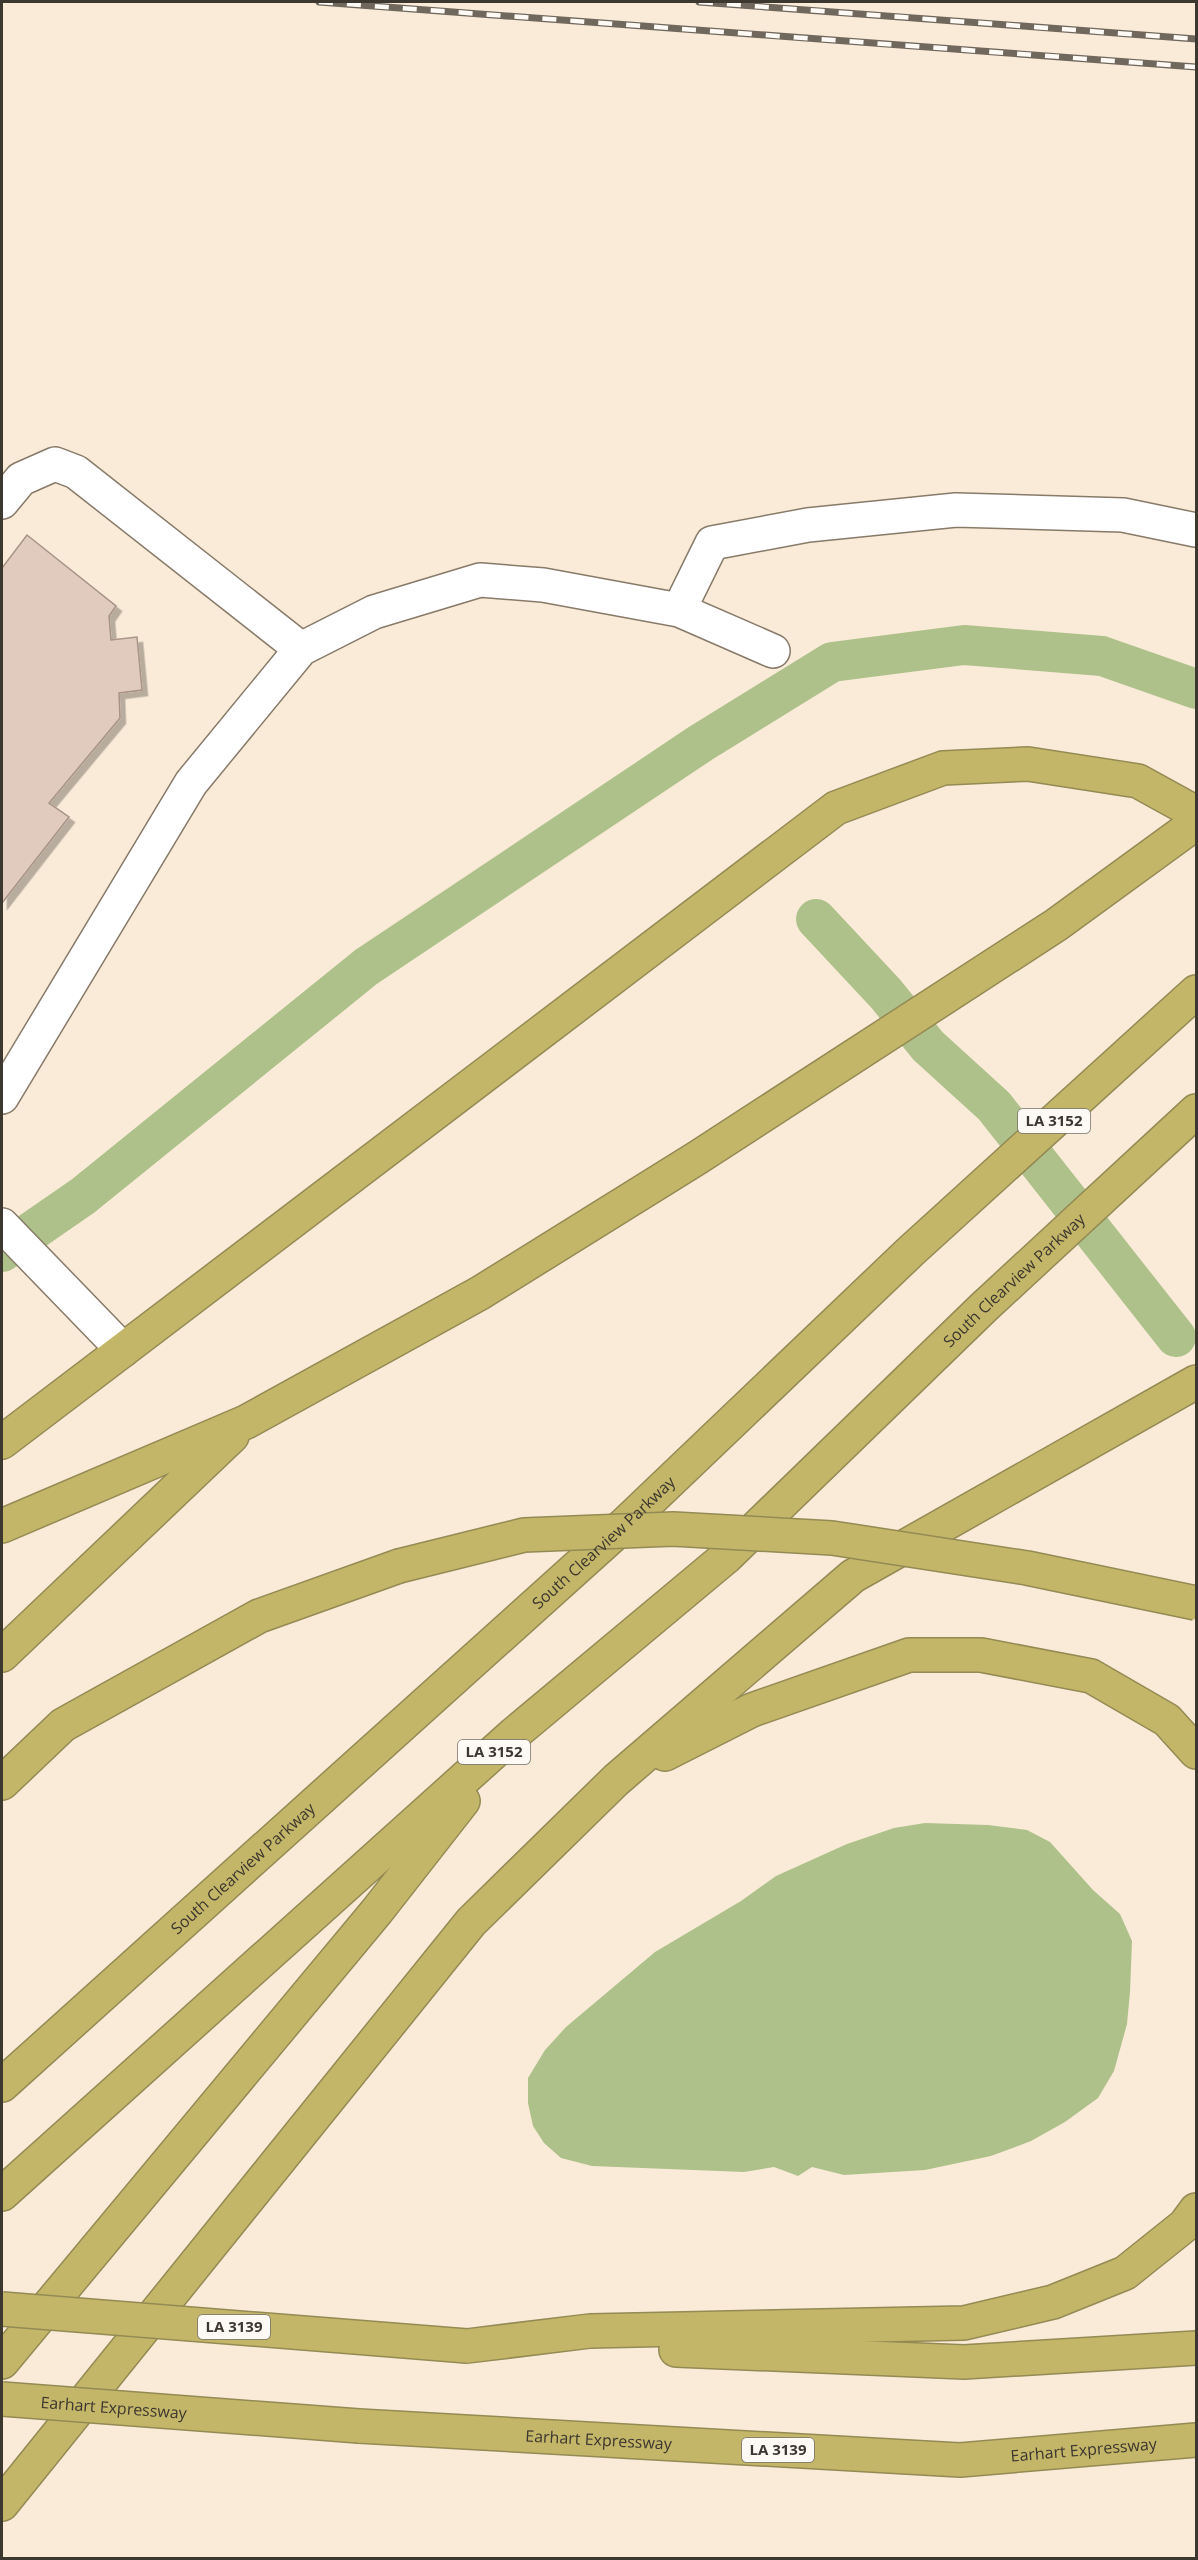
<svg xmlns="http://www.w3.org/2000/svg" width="1198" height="2560" font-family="'Open Sans',sans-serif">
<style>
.water{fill:#aec18a}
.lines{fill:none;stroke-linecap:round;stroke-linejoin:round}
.stream{stroke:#aec18a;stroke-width:12}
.canal{stroke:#aec18a;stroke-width:40}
.building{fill:#e1cbbf;stroke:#a89388;stroke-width:1.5;filter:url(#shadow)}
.minor-casing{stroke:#877a69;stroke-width:36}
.highway-casing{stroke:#948a54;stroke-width:36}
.minor{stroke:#fff;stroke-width:33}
.highway{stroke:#c4b668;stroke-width:33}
.rail-casing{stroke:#70685d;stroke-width:7}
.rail{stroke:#fdfaf6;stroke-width:4.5;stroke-dasharray:14;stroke-linecap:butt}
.highway-bridge-casing{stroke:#948a54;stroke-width:36;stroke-linecap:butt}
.highway-bridge{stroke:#c4b668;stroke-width:33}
.labels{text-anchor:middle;stroke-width:4.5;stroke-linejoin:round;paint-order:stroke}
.shield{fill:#fdfaf6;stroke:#76726b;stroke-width:1.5}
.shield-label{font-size:15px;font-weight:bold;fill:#3c372f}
.street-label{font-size:16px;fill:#3c372f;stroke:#fdfaf6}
</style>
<defs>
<filter id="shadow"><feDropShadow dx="5.5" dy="5.5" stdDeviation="0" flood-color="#0004"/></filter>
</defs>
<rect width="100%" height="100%" fill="#faebd8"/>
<path class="water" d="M925 1823 988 1825 1027 1830 1050 1842 1093 1890 1120 1914 1132 1941 1130 1992 1127 2024 1114 2071 1098 2098 1065 2122 1031 2141 991 2156 925 2170 844 2175 812 2167 798 2176 774 2167 744 2172 592 2166 561 2158 544 2143 533 2126 528 2103V2078L545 2050 566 2027 655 1952 741 1901 776 1876 847 1844 894 1828Z"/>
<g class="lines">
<path class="stream" d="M952 1080 960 1074
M965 1093 974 1087"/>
<path class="canal" d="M816 919 886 994 928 1046 994 1106 1176 1337
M2 1252 83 1196 366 967 701 743 832 662 964 645 1102 656 1196 689"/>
</g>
<path class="building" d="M27 535 116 606 109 616 111 640 137 637 142 690 119 693 120 718 49 803 69 817 2 903V568Z"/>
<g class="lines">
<defs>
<path id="minor" d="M2 502 21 479 55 464 76 472 301 649 374 612 480 580 543 585 679 610 773 651
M679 610 712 543 808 525 956 510 1123 515 1196 530
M2 1097 191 783 301 649
M2 1225 123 1350"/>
<g id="highway">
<path d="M2 1442 836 808 943 768 1028 764 1138 781 1196 813"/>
<path d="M2 1526 246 1422 480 1293 697 1158 1056 925 1196 823"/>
<path d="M2 1655 232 1436"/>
<path d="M665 1754 752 1710 909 1655H981L1091 1676 1167 1720 1196 1752"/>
<path d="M2 1783 63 1725 259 1616 399 1566"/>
<path id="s1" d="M2 2085 624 1525 911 1251 1196 992"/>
<path id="s2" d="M2 2194 514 1734 726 1557 984 1307 1196 1111"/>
<path d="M467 2346 590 2331 964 2323 1053 2302 1125 2273 1185 2225 1196 2210"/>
<path d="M676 2350 964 2362 1196 2348"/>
<path d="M2 2362 377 1911 463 1801"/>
<path id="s3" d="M359 2426 960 2460 1196 2440"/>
<path d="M2 2504 471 1922 616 1780 853 1576 1196 1382"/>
</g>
</defs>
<use href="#minor" class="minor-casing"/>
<use href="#highway" class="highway-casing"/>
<use href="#minor" class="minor"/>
<use href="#highway" class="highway"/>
<defs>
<path id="rail" d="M319 2 1196 67
M699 2 1196 39"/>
</defs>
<use href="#rail" class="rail-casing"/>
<use href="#rail" class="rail"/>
<defs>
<g id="highway-bridge">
<path d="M399 1566 524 1535 673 1529 832 1538 1027 1568 1196 1603"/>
<path d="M2 2309 467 2346"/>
<path id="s4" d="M2 2399 359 2426"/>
</g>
</defs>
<use href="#highway-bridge" class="highway-bridge-casing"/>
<use href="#highway-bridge" class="highway-bridge"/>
</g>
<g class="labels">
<g class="shield">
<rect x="1018" y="1109" width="72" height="24" rx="4.5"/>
<rect x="458" y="1740" width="72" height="24" rx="4.5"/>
<rect x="198" y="2315" width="72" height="24" rx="4.5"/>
<rect x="742" y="2438" width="72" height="24" rx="4.5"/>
</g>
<g class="shield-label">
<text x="1054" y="1126">LA 3152</text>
<text x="494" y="1757">LA 3152</text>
<text x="234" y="2332">LA 3139</text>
<text x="778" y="2455">LA 3139</text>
</g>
<g class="street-label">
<text dy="6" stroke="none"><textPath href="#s2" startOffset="1364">South Clearview Parkway</textPath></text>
<text dy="6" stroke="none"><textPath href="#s1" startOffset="810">South Clearview Parkway</textPath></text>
<text dy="6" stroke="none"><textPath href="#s1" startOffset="324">South Clearview Parkway</textPath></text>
<text dy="6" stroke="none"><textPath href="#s4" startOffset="112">Earhart Expressway</textPath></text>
<text dy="6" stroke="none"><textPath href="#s3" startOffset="240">Earhart Expressway</textPath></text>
<text dy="6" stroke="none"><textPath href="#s3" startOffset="726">Earhart Expressway</textPath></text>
</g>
</g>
<rect width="1198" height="2560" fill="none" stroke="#3c372f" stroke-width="6"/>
</svg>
